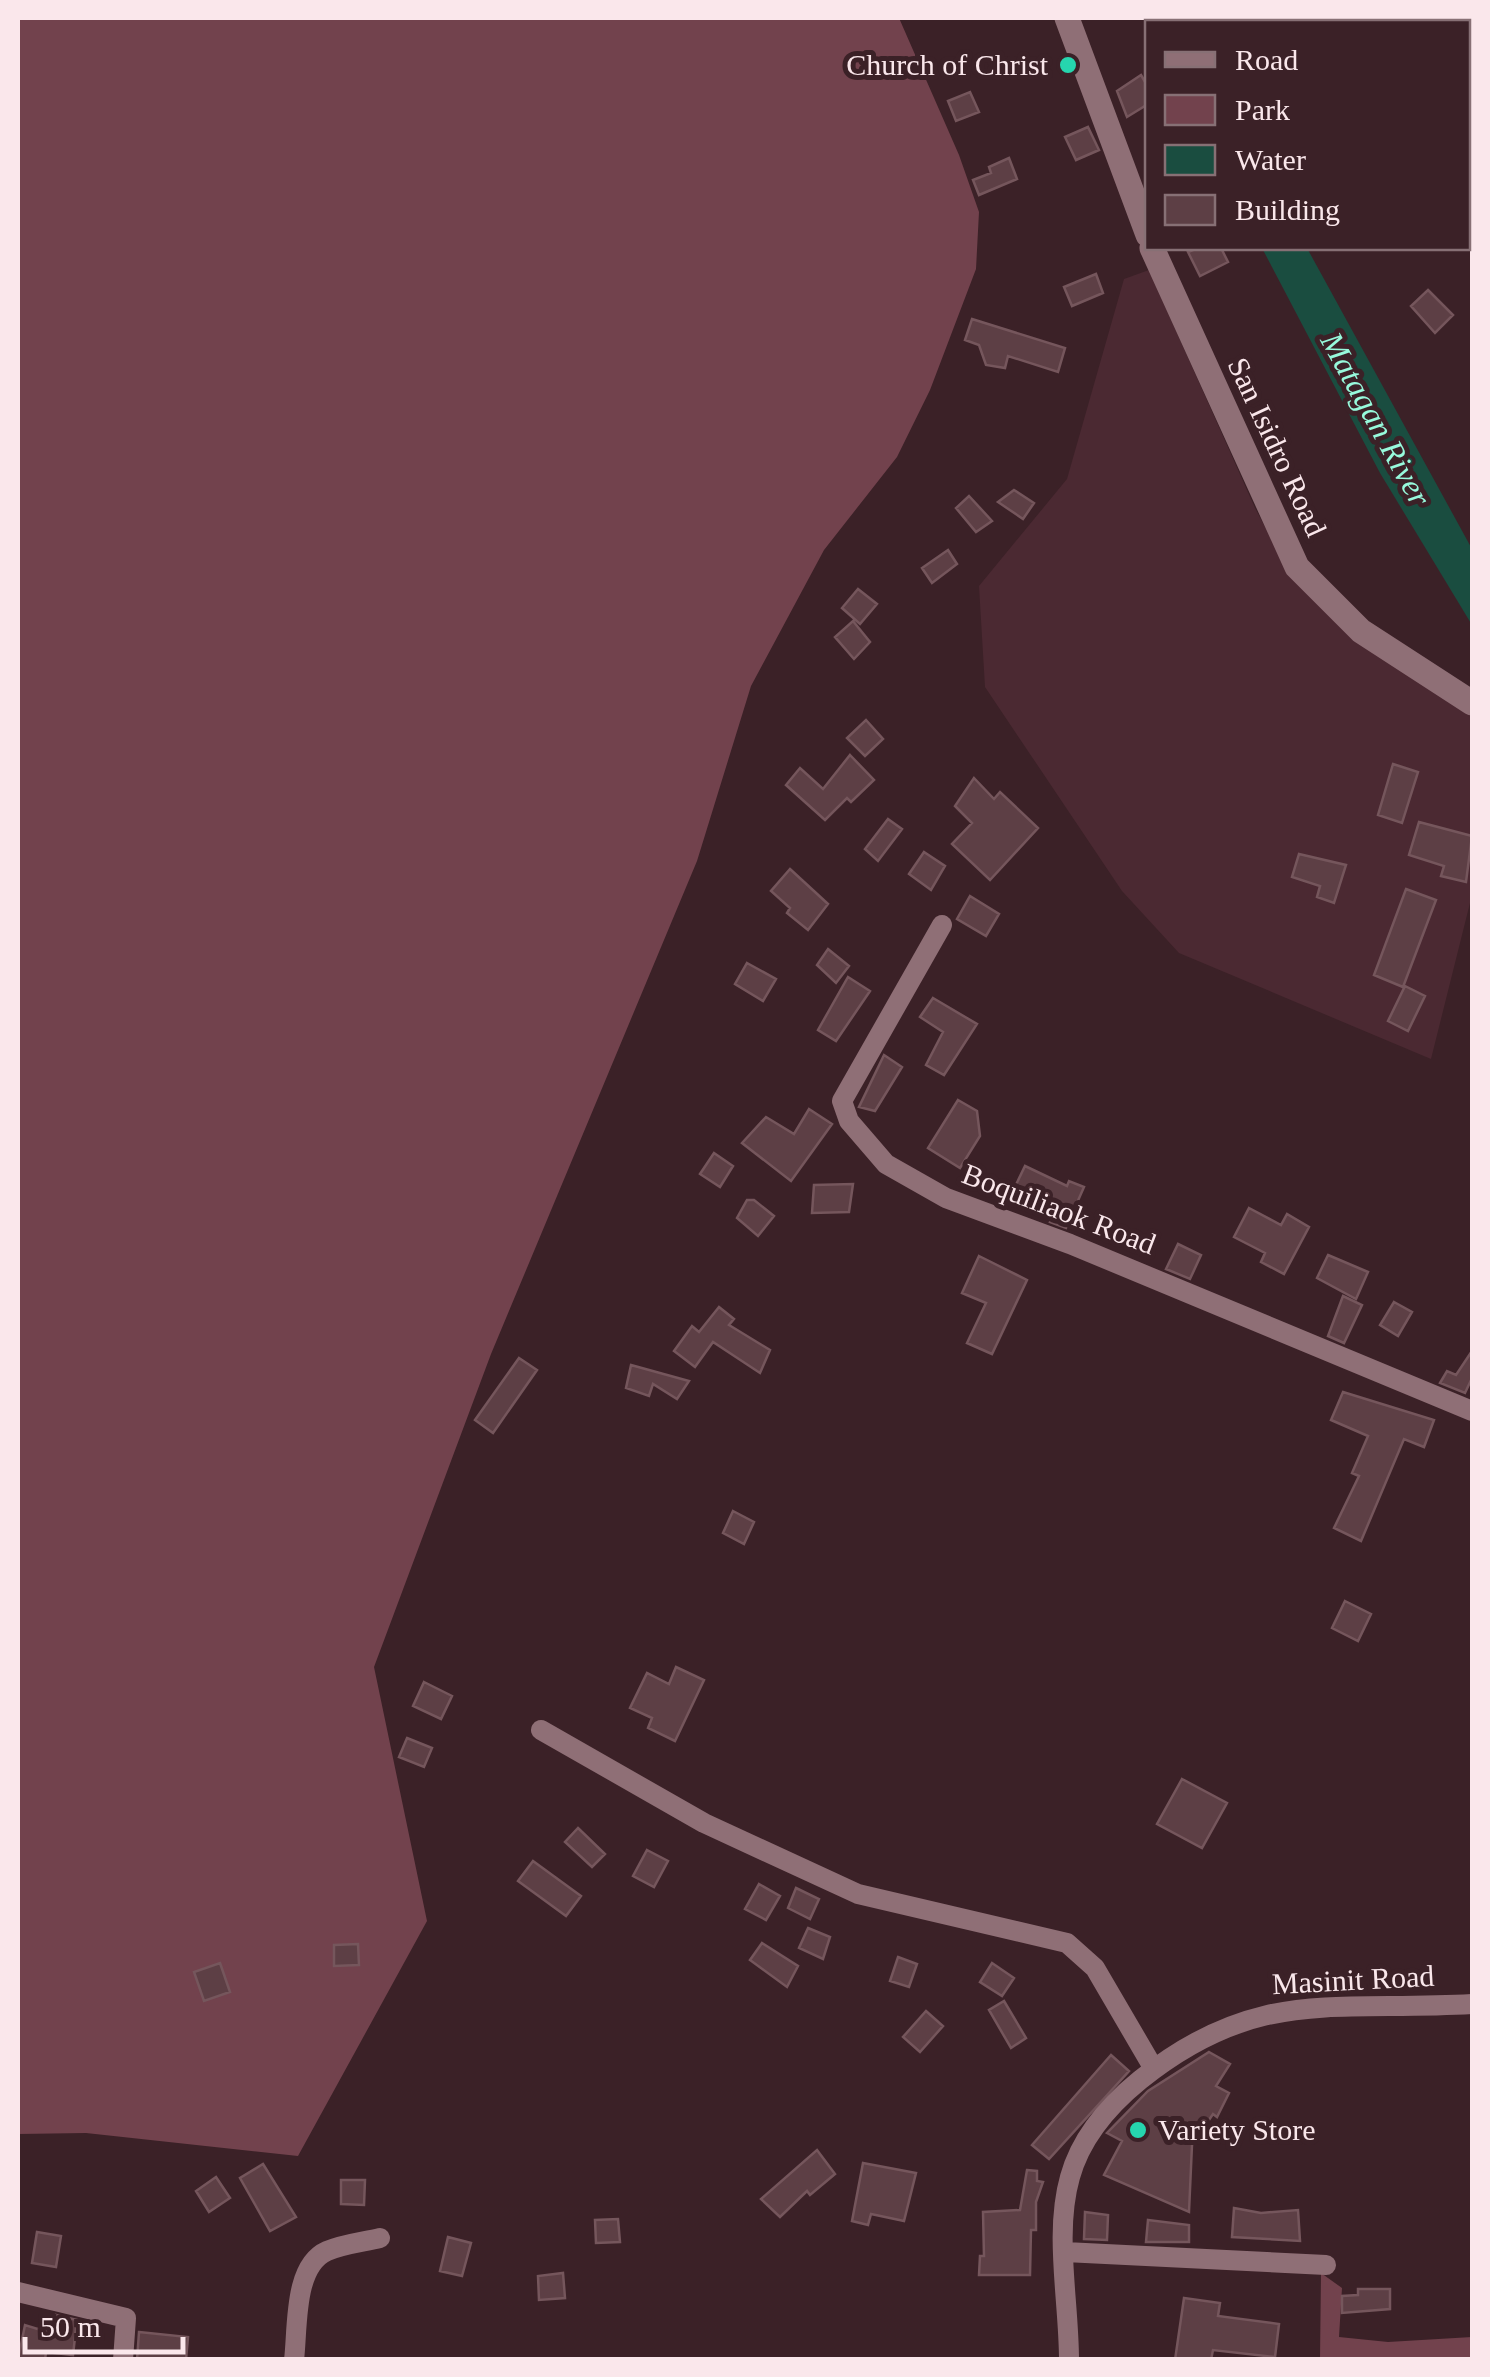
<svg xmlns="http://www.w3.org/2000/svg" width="1490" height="2377" font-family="Georgia,serif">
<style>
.built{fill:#4b2932}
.green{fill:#72424d}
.water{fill:#1a4d40}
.building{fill:#5d3f45;stroke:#75565c;stroke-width:2.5}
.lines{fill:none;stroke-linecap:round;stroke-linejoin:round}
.minor{stroke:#8f6f76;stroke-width:20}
.tertiary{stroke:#8f6f76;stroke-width:25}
.poi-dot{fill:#26d5ae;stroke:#3b2127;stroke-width:4}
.labels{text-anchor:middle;stroke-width:10;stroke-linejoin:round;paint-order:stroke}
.poi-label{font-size:30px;fill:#fae7eb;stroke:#3b2127;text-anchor:end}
.street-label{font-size:30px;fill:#fae7eb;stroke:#3b2127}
.water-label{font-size:32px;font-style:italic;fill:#97fadc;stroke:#3b2127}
</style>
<rect width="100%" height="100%" fill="#3b2127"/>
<path class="built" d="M1149 270 1255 508 1290 574 1472 715V895L1431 1059 1179 953 1122 891 985 687 979 586 1067 479 1124 279Z"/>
<path class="green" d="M18 18H899L959 155 979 212 976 269 930 390 897 457 824 550 751 686 697 861 491 1354 374 1667 427 1921 298 2156 86 2133 18 2134Z
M1321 2273 1342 2288 1339 2337 1388 2342 1472 2337V2359L1320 2360Z"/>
<path class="water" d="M1262 248H1307L1472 549V625L1380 473Z"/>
<path class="building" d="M1141 75 1148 87V104L1127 117 1117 91Z
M970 92 979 112 956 121 948 101Z
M1088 127 1099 150 1076 160 1065 137Z
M1009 158 1017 179 979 195 973 180 991 173 989 167Z
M1198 248H1221L1228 262 1200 276 1188 252Z
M1096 274 1103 293 1072 306 1064 287Z
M1428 290 1453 315 1435 333 1411 306Z
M972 319 1065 348 1058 372 1008 356 1005 368 986 365 979 345 965 340Z
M1014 490 1034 503 1023 519 998 502Z
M969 496 992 521 976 532 956 508Z
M948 550 957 564 932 583 922 568Z
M858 589 877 604 860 624 842 608Z
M853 621 870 642 854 659 835 637Z
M866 720 883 739 865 756 847 738Z
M850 755 874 780 851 802 847 798 825 820 786 785 800 768 823 789Z
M1393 764 1418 772 1402 823 1378 815Z
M974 778 994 799 1000 792 1038 828 990 880 952 844 972 823 955 806Z
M888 819 902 829 878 861 865 849Z
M1419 822 1472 836 1466 882 1441 876 1444 866 1409 855Z
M924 852 945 866 931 890 909 874Z
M1299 854 1346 865 1334 903 1317 897 1320 886 1292 877Z
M790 869 828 904 808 930 787 913 790 908 771 891Z
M1406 889 1436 900 1403 987 1374 975Z
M970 896 999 914 986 936 957 919Z
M828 949 849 966 836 983 817 965Z
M747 963 776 979 763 1001 735 984Z
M848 977 870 991 836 1041 818 1030Z
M1405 986 1425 996 1408 1031 1388 1021Z
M933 998 977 1024 944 1075 926 1065 943 1032 920 1017Z
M884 1055 902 1067 875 1111 859 1107Z
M958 1100 977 1111 980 1136 960 1168 928 1148Z
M809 1109 832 1124 791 1181 742 1143 766 1117 794 1134Z
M714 1153 733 1166 720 1187 700 1174Z
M1025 1166 1067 1186 1069 1181 1084 1187 1066 1228 1050 1222 1054 1213 1012 1193Z
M853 1184 849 1212 812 1213 814 1185Z
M747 1200H754L774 1216 758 1236 737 1218Z
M1249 1208 1281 1225 1287 1214 1309 1227 1284 1274 1261 1262 1265 1253 1234 1237Z
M1178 1244 1201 1255 1190 1279 1166 1269Z
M1328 1255 1368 1272 1356 1299 1317 1278Z
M979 1256 1027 1280 992 1354 967 1343 986 1303 962 1293Z
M1343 1296 1362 1305 1344 1343 1328 1336Z
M1394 1302 1412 1312 1398 1336 1380 1325Z
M719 1307 734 1319 729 1325 770 1350 760 1373 713 1342 695 1367 674 1351 692 1326 699 1332Z
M1472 1351V1378L1465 1393 1440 1383 1447 1371 1456 1375Z
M519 1358 537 1370 493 1433 475 1420Z
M631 1365 689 1381 677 1399 653 1384 649 1396 626 1388Z
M1343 1392 1434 1420 1424 1447 1404 1439 1361 1541 1334 1528 1359 1476 1352 1473 1368 1436 1331 1420Z
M733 1511 754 1522 744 1544 723 1533Z
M1345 1601 1371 1614 1358 1641 1332 1628Z
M676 1667 704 1680 675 1741 648 1728 652 1718 630 1708 647 1673 669 1684Z
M424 1682 452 1696 441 1719 413 1706Z
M407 1738 432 1748 424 1767 399 1757Z
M1182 1779 1227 1803 1202 1848 1157 1824Z
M578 1828 605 1854 592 1867 565 1842Z
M647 1850 668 1861 654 1887 633 1876Z
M533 1861 581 1896 566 1916 518 1881Z
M759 1884 780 1896 766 1920 745 1909Z
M796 1888 819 1899 810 1919 788 1908Z
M808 1928 830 1937 823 1959 799 1948Z
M762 1943 798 1966 787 1987 750 1960Z
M358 1944 359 1965 334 1966V1945Z
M898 1957 917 1964 909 1987 890 1981Z
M220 1963 230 1992 204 2001 194 1972Z
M992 1963 1014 1978 1002 1996 980 1982Z
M1004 2001 1026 2038 1011 2048 989 2010Z
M926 2011 943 2026 920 2052 903 2037Z
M1209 2052 1230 2064 1216 2086 1229 2093 1217 2117 1213 2114 1192 2145 1189 2212 1104 2175 1122 2141 1107 2133 1148 2091Z
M1111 2055 1129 2071 1049 2159 1032 2145Z
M817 2150 835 2174 810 2195 807 2191 780 2217 761 2199Z
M863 2163 916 2173 904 2221 871 2214 868 2225 852 2221Z
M263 2164 296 2217 270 2231 240 2178Z
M1027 2170 1037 2171V2181L1043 2182 1036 2202V2230H1031L1030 2275H979L980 2256H984L983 2212 1020 2210Z
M216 2177 230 2198 209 2212 196 2191Z
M341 2180H365L364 2205 341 2204Z
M1234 2208 1261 2213 1298 2210 1300 2241 1232 2237Z
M1085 2212 1108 2215 1107 2240 1084 2239Z
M618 2219 620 2242 596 2243 595 2220Z
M1148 2220 1189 2225V2242H1146Z
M37 2232 61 2236 56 2267 32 2263Z
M448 2237 471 2243 462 2276 440 2271Z
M563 2273 565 2298 539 2300 538 2276Z
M1358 2289H1390V2309L1342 2313V2296L1358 2295Z
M1184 2298 1220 2303 1218 2316 1279 2324 1275 2357 1213 2350 1211 2360H1175Z
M56 2315 77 2320 73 2355 46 2352 45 2360H18L25 2325 54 2334Z
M139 2332 188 2337 186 2360H137Z"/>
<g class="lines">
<path class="minor" d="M942 925 842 1101 849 1121 886 1164 946 1198 1070 1244 1472 1411
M541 1730 704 1823 858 1894 1067 1943 1095 1968 1154 2069
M1065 2252 1326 2265
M18 2292 126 2318 123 2360
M294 2360C298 2329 293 2266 327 2251 343 2244 363 2242 380 2238
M1069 2360C1069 2301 1054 2233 1070 2177 1081 2137 1108 2106 1140 2080 1257 1986 1335 2012 1472 2004"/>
<path class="tertiary" d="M1067 18 1148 235
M1152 248 1297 567 1361 631 1472 703"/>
</g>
<g class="poi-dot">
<circle cx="1068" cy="65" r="10"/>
<circle cx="1138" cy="2130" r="10"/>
</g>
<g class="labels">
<g class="poi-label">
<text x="1048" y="75">Church of Christ</text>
<text x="1158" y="2140" text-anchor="start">Variety Store</text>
</g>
<g class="street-label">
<text transform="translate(1277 447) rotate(65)" y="10">San Isidro Road</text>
<text transform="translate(1059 1209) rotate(21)" y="10">Boquiliaok Road</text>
<text transform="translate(1353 1980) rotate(-3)" y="10">Masinit Road</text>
</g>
<g class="water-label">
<text transform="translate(1376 419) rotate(61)" y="11">Matagan River</text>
</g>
</g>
<rect width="1490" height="2377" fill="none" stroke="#fae7eb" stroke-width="40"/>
<rect x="1145" y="20" width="325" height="230" fill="#3b2127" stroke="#877075" stroke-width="2.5"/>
<rect x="1165" y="52" width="50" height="15" fill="#8f6f76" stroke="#877075" stroke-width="2.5"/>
<text x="1235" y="70" font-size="30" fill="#fae7eb">Road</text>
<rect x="1165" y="95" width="50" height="30" fill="#72424d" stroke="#877075" stroke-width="2.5"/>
<text x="1235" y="120" font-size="30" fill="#fae7eb">Park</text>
<rect x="1165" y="145" width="50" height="30" fill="#1a4d40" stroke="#877075" stroke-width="2.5"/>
<text x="1235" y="170" font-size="30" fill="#fae7eb">Water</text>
<rect x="1165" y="195" width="50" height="30" fill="#5d3f45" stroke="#877075" stroke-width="2.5"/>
<text x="1235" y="220" font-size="30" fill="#fae7eb">Building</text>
<path d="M25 2337v15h158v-15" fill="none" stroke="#fae7eb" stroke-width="5"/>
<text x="40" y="2337" font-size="30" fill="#fae7eb" stroke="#3b2127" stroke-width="8" paint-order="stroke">50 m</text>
</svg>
